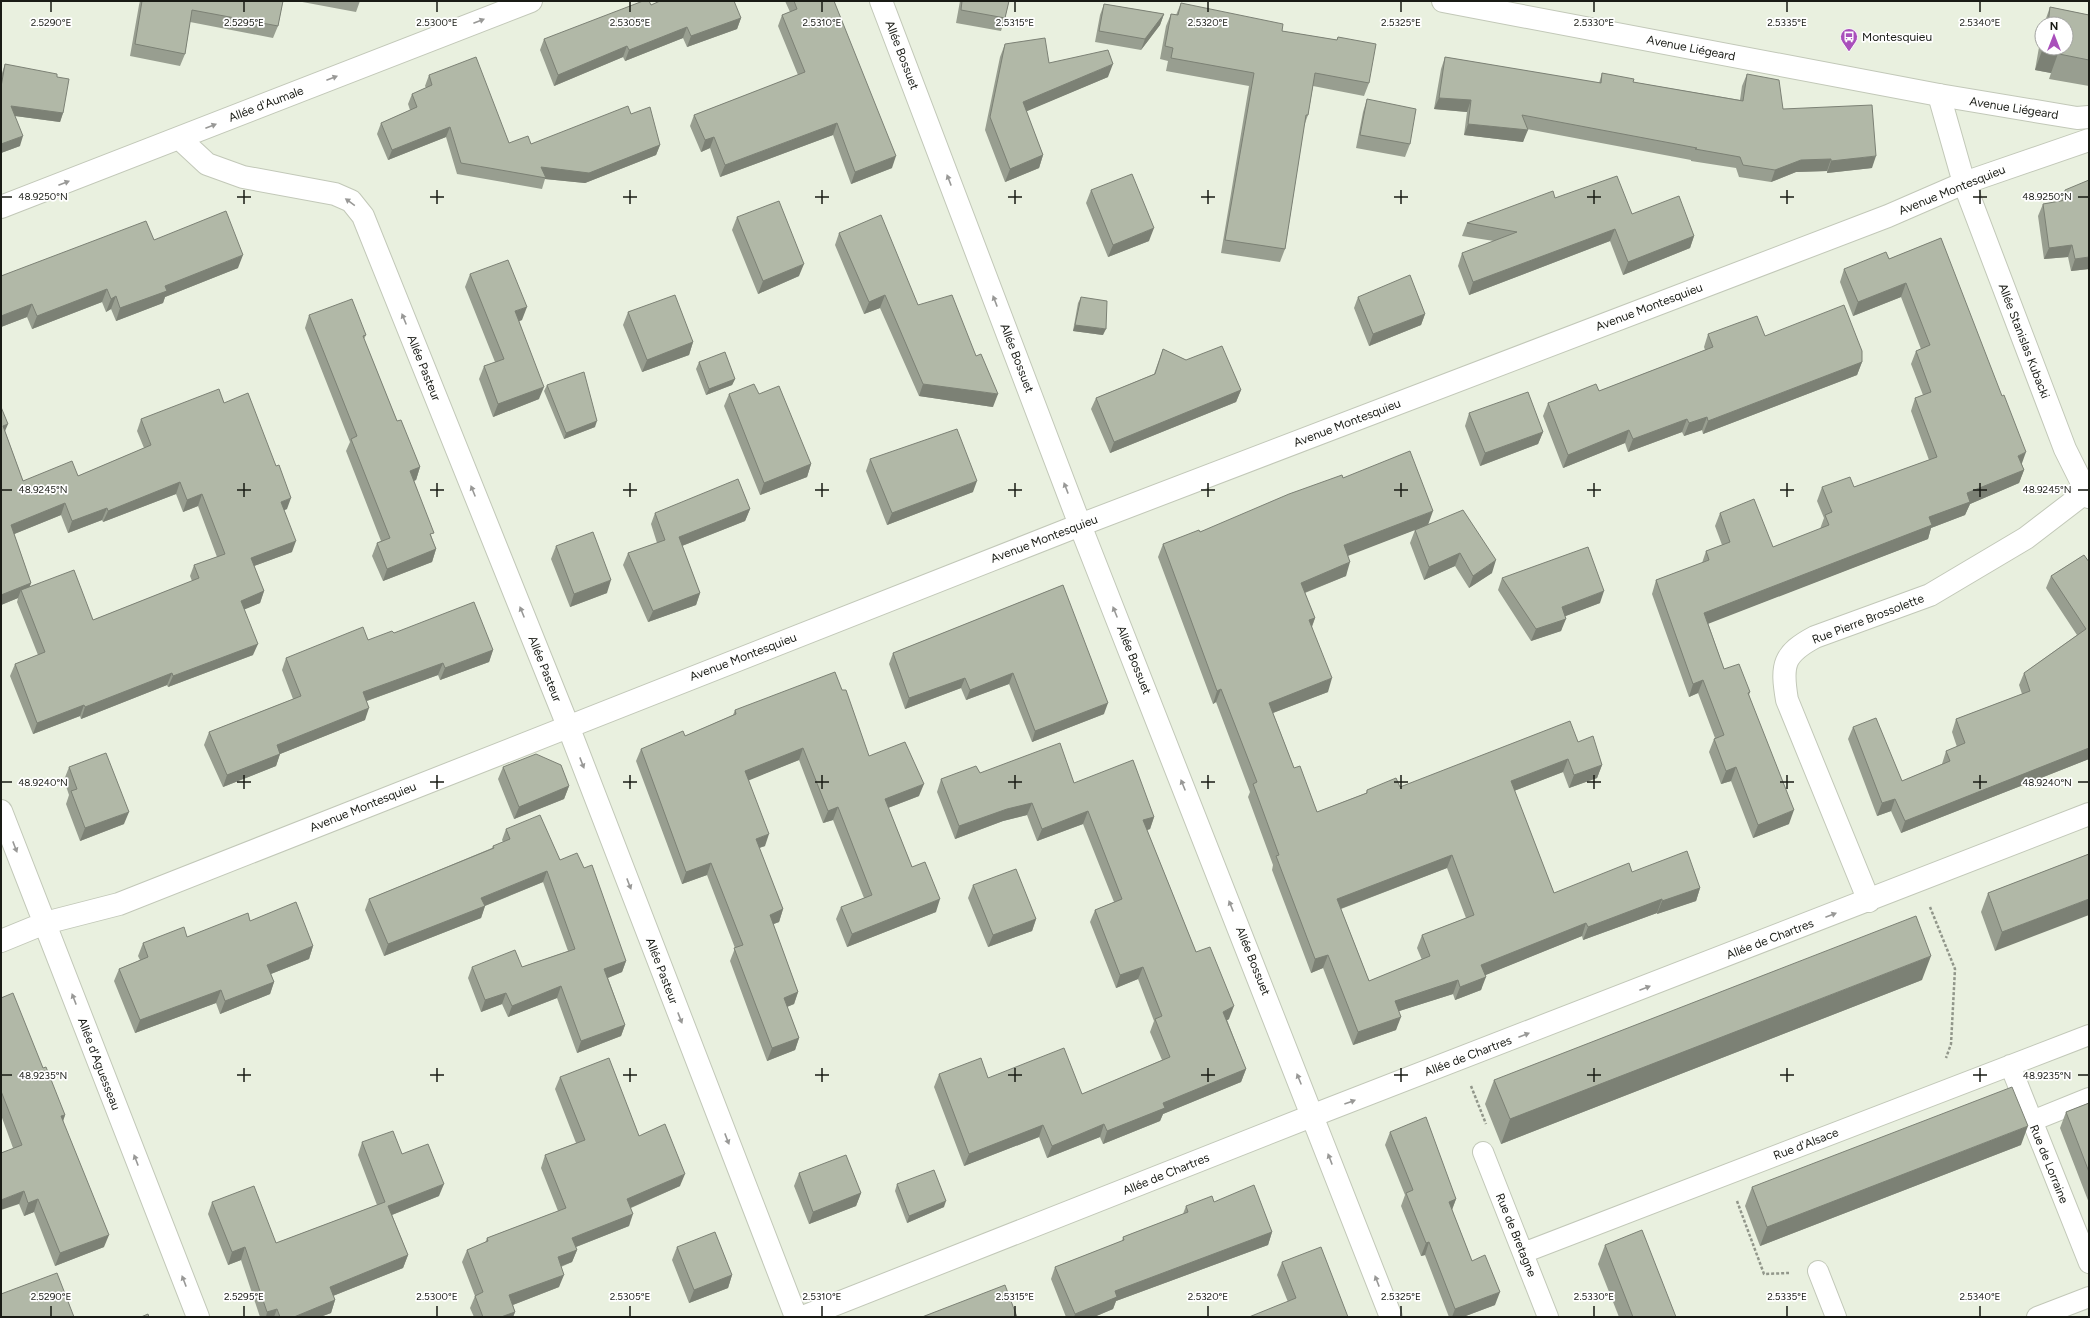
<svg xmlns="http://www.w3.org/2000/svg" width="2090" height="1318" font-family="Figtree,sans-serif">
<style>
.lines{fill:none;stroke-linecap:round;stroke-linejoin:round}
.service-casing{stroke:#c2c8b8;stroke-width:22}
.minor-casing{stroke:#c2c8b8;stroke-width:24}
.tertiary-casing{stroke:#c2c8b8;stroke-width:24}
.path{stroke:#91968a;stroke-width:2.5;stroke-dasharray:3 2;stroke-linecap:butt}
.service{stroke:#fff;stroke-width:20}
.minor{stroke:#fff;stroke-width:22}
.tertiary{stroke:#fff;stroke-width:22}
.wall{fill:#989e90;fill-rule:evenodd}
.shaded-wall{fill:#7c8175}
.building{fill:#b1b8a7;stroke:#7c8175;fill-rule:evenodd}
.oneway{fill:#989896}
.ticks{fill:none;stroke:#191b15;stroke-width:1.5}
.labels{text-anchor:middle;stroke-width:3.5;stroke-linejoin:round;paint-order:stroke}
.poi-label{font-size:12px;fill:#191b15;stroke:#fff;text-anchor:start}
.street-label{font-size:12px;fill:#191b15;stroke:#fff}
.ticks-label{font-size:10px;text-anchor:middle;fill:#191b15;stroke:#fff;stroke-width:3.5;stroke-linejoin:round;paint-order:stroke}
</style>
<rect width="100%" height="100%" fill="#e9f0df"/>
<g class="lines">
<defs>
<path id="service" d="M2010 1065 2089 1263
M2032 1121 2089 1098
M1483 1152 1548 1317
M1523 1253 2089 1035
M1818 1271 1836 1317
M2037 1317 2089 1297"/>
<path id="minor" d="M881 1 1080 525 1391 1317
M1939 95 1964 183 2065 449 2089 497
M179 138 207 164 243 177 335 194 351 201 363 216 568 726 796 1317
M1 207 531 1
M1 811 198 1317
M1869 901 1787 700C1781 665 1783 654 1815 637L1930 595 2026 538 2086 492
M1 941 45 923 119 904 1080 525 1888 216 1964 183 2089 140
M803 1317 1314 1115 2089 814"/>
<path id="tertiary" d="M1443 1 1939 95 2077 118 2089 117"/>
</defs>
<use href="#service" class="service-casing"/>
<use href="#minor" class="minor-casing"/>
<use href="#tertiary" class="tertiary-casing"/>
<path class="path" d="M1930 907 1955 969 1951 1044 1946 1058
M1471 1086 1486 1124
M1737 1201 1764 1274 1789 1273"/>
<use href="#service" class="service"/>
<use href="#minor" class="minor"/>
<use href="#tertiary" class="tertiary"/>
</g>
<path class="wall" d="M140 1H283L278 26 273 38 190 22 185 54 180 66 130 56 139 5Z
M297 1H360L356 12Z
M785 1H834L892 168 851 184 833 135 720 177 710 148 701 152 690 126 694 115 798 75 778 26 782 15 790 12Z
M960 1H1009L1005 18 1001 31 956 23Z
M1181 3 1282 31 1337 40 1338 37 1369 83 1364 96 1313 86 1308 115 1304 126 1285 249 1280 262 1221 253 1249 86 1166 71 1168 61 1160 59 1166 26 1171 14 1176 15Z
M1104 4 1164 14 1160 25 1141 50 1095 42 1100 15Z
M651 5 741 18 737 29 687 47 683 38 625 61 623 57 554 86 540 50 544 39Z
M2050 7 2089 15V86L2049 79 2051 73 2035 70 2042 30V48H2066V24H2044Z
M1005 44 1049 63 1108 77 1026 111 1043 155 1039 168 1005 182 985 130 1000 57Z
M1445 57 1599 83 1602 73 1633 82 1740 100 1742 86 1747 74 1783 109 1872 168 1827 173V171L1796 172 1771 182 1739 177 1736 168 1691 161V160L1527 129 1523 142 1464 135 1467 112 1434 109 1441 69Z
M5 64 57 77 63 113 60 122 15 116 20 146 1 153V78L2 73Z
M429 75 509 143 531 144 631 114 660 145 656 155 585 183 545 179 542 189 457 174 446 137 388 160 377 134 381 123 410 110 408 104 412 94 426 88 425 86Z
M1367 99 1410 144 1405 157 1356 148 1363 112Z
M1091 190 1149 241 1108 257 1086 203Z
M2065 190 2089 269 2071 271 2068 257 2044 259 2038 216 2043 204 2061 201Z
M1555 198 1632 214 1694 236 1690 248 1623 275 1610 241 1469 295 1458 266 1462 253 1494 241 1462 236 1467 223Z
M737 217 799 276 758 294 732 230Z
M839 233 918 305 993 407 919 396 880 308 864 314 835 245Z
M1941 238 2024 470 2019 483 1970 504 1965 515 1931 528 1928 539 1708 623 1724 669 1750 692 1749 695 1789 824 1753 838 1731 781 1721 784 1709 752 1714 739 1715 738 1698 693 1689 697 1652 594 1656 580 1702 563 1706 551 1722 545 1715 526 1720 513 1773 547 1820 529 1824 518 1817 501 1822 487H1854L1929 460 1911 411 1915 398 1923 395 1911 364 1916 351 1921 349 1901 297 1853 316 1840 282 1844 269 1889 259Z
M154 240 238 268 165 297 163 303 116 321 111 309 106 312 102 302 32 329 27 317 1 327V276Z
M470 274 522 320 519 321 539 399 493 417 479 379 484 366 495 362 465 287Z
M1081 297 1103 335 1073 331 1078 303Z
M1358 297 1425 314 1421 325 1369 346 1354 308Z
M628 312 693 342 689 355 642 372 623 325Z
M309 315 366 335 364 339 397 421 420 467 416 480 414 481 432 538 436 549 432 562 383 581 372 556 377 543 381 541 346 451 350 442 305 328Z
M1708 334 1765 336 1862 362 1857 375 1703 434 1702 430 1684 436 1682 432 1628 452 1625 443 1563 468 1543 416 1548 403 1599 391 1705 350 1704 347Z
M1163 349 1186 360 1241 390 1236 402 1110 453 1091 409 1096 398 1154 374Z
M699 362 735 379 732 385 706 395 696 369Z
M547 385 595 427 564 439 544 391Z
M729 394H759L811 464 807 477 760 495 724 406Z
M224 403 287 509 284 510 292 552 254 566 264 591 260 603 244 609 253 655 168 687 167 685 81 719 80 716 33 734 10 676 15 664 38 655 17 602 18 598 1 605V407L5 431 23 481 78 476 144 448 137 431 141 419ZM176 494 183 512 198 506 217 557 194 565 190 576 192 581 93 620 29 587 31 583 14 534 61 515 68 533 102 520 103 522Z
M1469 413 1543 432 1538 444 1480 466 1465 426Z
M870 459 973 492 887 525 866 471Z
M1343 478 1428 524 1492 573 1469 588 1455 566 1424 580 1410 543 1415 530 1422 527 1348 555 1346 576 1305 593 1315 618 1312 627 1328 692 1273 713 1294 768 1317 812 1366 793 1367 790 1400 787 1578 742 1602 765 1597 778 1569 788 1563 772 1514 791 1554 893 1632 872 1700 888 1696 901 1657 914V913L1583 940 1582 936 1485 975 1481 990 1455 1000 1453 994 1399 1011 1396 1030 1353 1045 1323 968 1311 973 1272 870 1273 865 1248 797 1250 792 1216 702 1213 704 1158 557 1163 544 1200 532ZM1447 868 1466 918 1422 935 1417 948 1422 960 1369 981 1341 909Z
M750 509 745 521 682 546 700 593 696 605 648 622 623 565 628 553 657 543 651 524 655 513Z
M556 546 607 593 570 607 551 559Z
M2084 555 2089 759 1901 833 1891 811 1877 816 1848 739 1853 727 1902 781 1942 764 1946 751 1957 747 1952 732 1956 719 2022 694 2019 685 2024 673 2077 635 2046 588 2051 576Z
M1502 578 1600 603 1565 616 1561 631 1531 641 1498 590Z
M1063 585 1104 714 1032 742 1009 684 966 700 961 688 905 709 889 664 893 653Z
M394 633 493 650 489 662 440 680 438 675 367 701 365 720 280 754 276 766 223 787 204 745 209 732 293 699 282 670 286 658 368 640Z
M735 710 869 756 919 796 888 808 912 867 936 912 847 947 836 919 841 907 864 898 833 820 823 823 799 760 748 780 765 846 759 848 783 909 779 922 773 924 798 992 794 1004 787 1007 799 1038 795 1050 767 1061 730 961 735 948 707 875 682 884 636 761 641 749 685 736 733 715Z
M69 767 124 824 80 841 66 804 69 795 64 780Z
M503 767 569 786 564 799 514 819 498 779Z
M980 773 1074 783 1154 817 1150 829 1147 830 1196 952 1229 1019 1227 1020 1246 1069 1241 1082 1163 1114 1160 1121 1103 1144 1100 1137 1047 1158 1039 1137 964 1166 934 1087 939 1074 988 1078 1082 1094 1162 1060 1150 1032 1154 1021 1138 979 1116 988 1090 922 1095 910 1114 902 1083 824 1037 841 1027 815 1003 821 955 839 937 792 941 779Z
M506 829 560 860 584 868 626 961 622 972 608 978 625 1025 621 1036 577 1053 557 998 508 1017 502 1004 481 1012 468 978 472 967H522L568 951 543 882 485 906 481 918 384 956 365 910 369 899 492 848 493 846 503 842 502 840Z
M2089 854 1995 951 1981 912 1988 893Z
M973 885 1036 919 1032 931 988 947 968 898Z
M250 921 313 946 309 959 271 974 274 982 270 994 220 1014 216 1003 135 1033 114 981 119 969 140 960 138 956 143 943 187 937Z
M1922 980 1501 1144 1485 1104 1494 1080Z
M1 998 43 1068 65 1115 63 1121 104 1247 55 1266 34 1212 24 1216 19 1204 13 1148 1 1115Z
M560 1077 639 1136 680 1186 631 1208 629 1226 576 1247 577 1250 572 1262 561 1267 559 1287 513 1305 515 1312 513 1317H474L470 1308 475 1296 462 1262 467 1250 485 1243 487 1238 558 1211 541 1168 545 1155 576 1143 555 1089Z
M2089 1103V1203L2060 1128 2066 1112Z
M1390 1132 1456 1199 1452 1210 1472 1261 1495 1305 1463 1317H1449L1425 1255 1421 1256 1401 1206 1405 1195 1385 1145Z
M362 1142 402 1154 439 1196 392 1215 408 1255 403 1268 333 1296 335 1300 331 1313 320 1317H260L241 1260 228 1265 208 1214 212 1202 276 1243 377 1205 358 1155Z
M2021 1145 1760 1246 1745 1206 1752 1187Z
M799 1173 861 1193 856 1206 809 1224 794 1186Z
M897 1184 944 1207 907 1223 895 1191Z
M1214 1202 1272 1232 1268 1245 1116 1301 1113 1309 1094 1317H1066L1051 1279 1055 1267 1122 1241 1123 1237 1183 1214 1186 1206Z
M1605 1245 1676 1317H1619L1598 1264Z
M677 1247 732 1275 728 1288 689 1303 672 1260Z
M1282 1262 1348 1317 1288 1302 1277 1275Z"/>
<path class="shaded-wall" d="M1164 14 1160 25 1141 50 1145 39Z
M741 18 737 29 687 47 691 36Z
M687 27 683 38 625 61 629 50Z
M627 46 623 57 554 86 558 75Z
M2043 48H2060L2051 73 2035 70Z
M1113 64 1108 77 1018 115 1023 102Z
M1439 98 1471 100 1467 112 1434 109Z
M11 106 63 113 60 122 8 115Z
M837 123 833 135 720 177 725 165Z
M1468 124 1528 130 1523 142 1464 135Z
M450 127 446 137 388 160 392 150Z
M23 136 20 146 1 153V144Z
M714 137 710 148 701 152 705 140Z
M660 145 656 155 585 183 545 179 541 167Z
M1043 155 1039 168 1005 182 1010 169Z
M896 156 892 168 851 184 855 172Z
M1876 156 1872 168 1827 173 1831 161Z
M1831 159 1827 171 1796 172 1771 182 1775 170 1801 160Z
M1154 228 1149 241 1108 257 1113 245Z
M1615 229 1610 241 1469 295 1473 282Z
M1694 236 1690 248 1623 275 1628 262Z
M2072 245 2068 257 2044 259 2049 248Z
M243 255 238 268 165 297 163 303 116 321 120 308 165 286Z
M2089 257V269L2071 271 2075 259Z
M804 264 799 276 758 294 763 281Z
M1906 283 1901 297 1853 316 1858 302Z
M107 289 102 302 32 329 37 316Z
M885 295 880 308 864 314 869 302Z
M116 296 111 309 106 312 111 299Z
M32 304 27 317 1 327V316Z
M527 307 522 320 511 324 515 311Z
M1425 314 1421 325 1369 346 1373 334Z
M1075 325 1106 329 1103 335 1073 331Z
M693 342 689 355 642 372 647 360Z
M1862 362 1857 375 1703 434 1708 421Z
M735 379 732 385 706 395 709 389Z
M923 384 998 394 993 407 919 396Z
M544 387 539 399 493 417 498 404Z
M1241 390 1236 402 1110 453 1114 442Z
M1707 417 1702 430 1684 436 1689 423Z
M1687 419 1682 432 1628 452 1633 439Z
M597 421 595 427 564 439 566 433Z
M8 424 3 436V426Z
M1629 430 1625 443 1563 468 1568 455Z
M1543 432 1538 444 1480 466 1485 453Z
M2026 452 2021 466 2018 456Z
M811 464 807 477 760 495 764 483Z
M420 467 416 480 405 484 410 471Z
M2024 470 2019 483 1970 504 1965 515 1931 528 1928 539 1700 627 1704 613 1929 517 1967 493Z
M977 481 973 492 887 525 892 513Z
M180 482 176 494 103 522 108 511Z
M202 494 198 506 183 512 187 500Z
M291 498 287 509 277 513 281 502Z
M65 503 61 515 7 537 11 525Z
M107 508 102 520 68 533 72 521Z
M750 509 745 521 674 549 679 537Z
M1433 511 1428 525 1340 559 1344 545Z
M296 541 292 552 246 569 251 558Z
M436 549 432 562 383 581 387 569Z
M1460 553 1455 566 1424 580 1429 567Z
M1496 560 1492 573 1469 588 1473 576Z
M1350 562 1346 576 1296 596 1301 583Z
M611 580 607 593 570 607 574 594Z
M31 583 27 594 21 590 18 598 1 605V595Z
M264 591 260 603 236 613 241 601Z
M1604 591 1600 603 1558 619 1562 607Z
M700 593 696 605 648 622 653 611Z
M1315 618 1310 631 1309 620Z
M1566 619 1561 631 1531 641 1536 629Z
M258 644 253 655 168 687 173 676Z
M493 650 489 662 440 680 445 668Z
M443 663 438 675 358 704 363 692Z
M172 673 167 685 81 719 85 707Z
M1013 673 1009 684 966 700 970 690Z
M965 678 961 688 905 709 909 698Z
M1332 678 1328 692 1265 716 1269 703Z
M1703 680 1698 693 1689 697 1693 684Z
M1221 689 1216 702 1213 704 1217 691Z
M1108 703 1104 714 1032 742 1035 731Z
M84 705 80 716 33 734 37 723Z
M369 708 365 720 280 754 276 766 223 787 227 775 277 745Z
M803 748 799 760 740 784 745 771Z
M2089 748V759L1901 833 1905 821Z
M1568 759 1563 772 1506 794 1511 781Z
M1602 765 1597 778 1569 788 1574 775Z
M1736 767 1731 781 1721 784 1726 771Z
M924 784 919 796 880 811 885 799Z
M569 786 564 799 514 819 519 807Z
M1895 799 1891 811 1877 816 1882 803Z
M1032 803 1027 815 1003 821 955 839 959 826 1007 809Z
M838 807 833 820 823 823 828 811Z
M1794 810 1789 824 1753 838 1758 825Z
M1088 811 1083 824 1037 841 1042 829Z
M129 812 124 824 80 841 85 828Z
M1154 817 1150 829 1138 833 1143 820Z
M769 834 765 846 751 851 756 839Z
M1452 855 1447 868 1332 912 1337 899Z
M711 863 707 875 682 884 686 872Z
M547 871 543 882 477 909 481 898Z
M1700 888 1696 901 1657 914 1662 901Z
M940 899 936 912 847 947 852 934Z
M1662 899 1657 913 1583 940 1588 927Z
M2089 899V915L1995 951 2002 932Z
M485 906 481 918 384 956 388 944Z
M783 909 779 922 766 927 770 915Z
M1036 919 1032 931 988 947 993 935Z
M1586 923 1582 936 1476 979 1481 965Z
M313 946 309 959 263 977 267 965Z
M1328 955 1323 968 1311 973 1315 959Z
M1931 956 1922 980 1501 1144 1510 1119Z
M626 961 622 972 600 981 604 969Z
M1143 967 1138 979 1116 988 1120 975Z
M1486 977 1481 990 1455 1000 1460 987Z
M1458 980 1453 994 1390 1014 1395 1001Z
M274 982 270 994 220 1014 225 1001Z
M561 986 557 998 508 1017 512 1006Z
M221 990 216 1003 135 1033 140 1020Z
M798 992 794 1004 779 1010 784 998Z
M506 993 502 1004 481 1012 485 1000Z
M1234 1006 1229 1019 1219 1025 1223 1012Z
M1401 1017 1396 1030 1353 1045 1358 1032Z
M625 1025 621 1036 577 1053 581 1041Z
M799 1038 795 1050 767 1061 772 1048Z
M1246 1069 1241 1082 1163 1114 1160 1121 1103 1144 1107 1131 1163 1103Z
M65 1115 61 1127V1116Z
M1104 1124 1100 1137 1047 1158 1052 1146Z
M1043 1125 1039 1137 964 1166 969 1154Z
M2028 1126 2021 1145 1760 1246 1767 1227Z
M685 1174 680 1186 623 1211 627 1199Z
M444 1184 439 1196 384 1218 388 1206Z
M24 1191 19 1204 1 1210V1200Z
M861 1193 856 1206 809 1224 813 1212Z
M38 1199 34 1212 24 1216 28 1203Z
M1456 1199 1451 1212 1449 1202Z
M946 1201 944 1207 907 1223 909 1216Z
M633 1214 629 1226 568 1250 572 1238Z
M1272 1232 1268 1245 1116 1301 1113 1309 1094 1317H1074L1075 1314 1115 1291Z
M109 1235 104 1247 55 1266 60 1253Z
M1429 1242 1425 1255 1421 1256 1426 1243Z
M245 1247 241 1260 228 1265 232 1252Z
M577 1250 572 1262 553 1269 558 1257Z
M408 1255 403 1268 325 1299 330 1287Z
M564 1275 559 1287 505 1308 509 1295Z
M732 1275 728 1288 689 1303 694 1290Z
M1500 1292 1495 1305 1463 1317H1452L1455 1309Z
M335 1300 331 1313 320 1317H294Z
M277 1309 274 1317H266L267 1312Z
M515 1312 513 1317H501Z"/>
<path class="building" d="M142 1H283L278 26 192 10 185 54 135 44Z
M643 1H649L651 5 660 1H734L741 18 691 36 687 27 629 50 627 46 558 75 544 39Z
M794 1H834L896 156 855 172 837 123 725 165 714 137 705 140 694 115 805 72 782 15 797 9Z
M962 1H1009L1005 18 961 10Z
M1181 3 1283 24 1282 31 1337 40 1338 37 1376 44 1369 83 1315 73 1308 115H1306L1285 249 1225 240 1254 73 1171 58 1173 48 1165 46 1171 14 1178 15Z
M1104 4 1164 14 1145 39 1099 31Z
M2050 7 2089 15V60L2059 54 2060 48H2066V24H2048Z
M1045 38 1049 63 1108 50 1113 64 1023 102 1043 155 1010 169 990 117 1005 44Z
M476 57 509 143 528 136 531 144 628 106 631 114 650 107 660 145 589 173 541 167 546 178 461 163 450 127 392 150 381 123 417 107 412 94 432 85 429 75Z
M1445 57 1601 83 1602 73 1634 79 1633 82 1743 101 1747 74 1779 80 1783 109 1872 105 1876 156 1831 161V159L1801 160 1775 170 1743 165 1740 157 1695 149 1697 148 1522 115 1528 130 1468 124 1471 100 1439 98Z
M5 64 57 74V77L69 79 63 113 11 106 23 136 1 144V87Z
M1367 99 1416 109 1410 144 1360 135Z
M1132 174 1154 228 1113 245 1091 190Z
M1617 176 1632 214 1679 196 1694 236 1628 262 1615 229 1473 282 1462 253 1517 232 1467 223 1553 191 1555 198Z
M2089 180V257L2075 259 2072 245 2049 248 2043 204 2066 200 2065 190Z
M779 201 804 264 763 281 737 217Z
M226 211 243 255 165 286 167 291 120 308 116 296 111 299 107 289 37 316 32 304 1 316V276L146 221 154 240Z
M881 215 918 305 952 295 976 356 981 354 998 394 923 384 885 295 869 302 839 233Z
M1941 238 2002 396 2004 395 2026 452 2018 456 2024 470 1967 493 1970 502 1929 517 1932 525 1704 613 1724 669 1739 664 1750 692 1748 693 1794 810 1758 825 1736 767 1726 771 1714 739 1724 735 1703 680 1693 684 1656 580 1709 560 1706 551 1730 542 1720 513 1754 499 1773 547 1829 525 1825 515 1832 512 1822 487 1850 477 1854 487 1937 457 1915 398 1931 392 1916 351 1930 345 1906 283 1858 302 1844 269 1886 252 1889 259Z
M508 260 527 307 515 311 544 387 498 404 484 366 504 359 470 274Z
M1410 275 1425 314 1373 334 1358 297Z
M675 295 693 342 647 360 628 312Z
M1081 297 1107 301 1106 329 1075 325Z
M352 299 366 335 363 336 397 421 401 420 420 467 410 471 434 533 430 534 436 549 387 569 377 543 390 538 351 439 357 436 309 315Z
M1844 305 1862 351V362L1708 421 1707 417 1689 423 1687 419 1633 439 1629 430 1568 455 1548 403 1596 384 1599 391 1713 347 1708 334 1757 316 1765 336Z
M1222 346 1241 390 1114 442 1096 398 1155 374 1163 349 1186 360Z
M725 352 735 379 709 389 699 362Z
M584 372 597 421 566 433 547 385Z
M754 384 759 394 779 386 811 464 764 483 729 394Z
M219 389 224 403 248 393 276 466 279 465 291 498 281 502 296 541 251 558 264 591 241 601 258 644 173 676 172 673 85 707 84 705 37 723 15 664 45 652 21 590 74 570 93 620 199 578 194 565 225 554 202 494 187 500 180 482 108 511 107 508 72 521 65 503 11 525 31 583 1 595V407L8 424 3 426 23 481 72 461 78 476 151 445 141 419Z
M1528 392 1543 432 1485 453 1469 413Z
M957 429 977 481 892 513 870 459Z
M1410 451 1433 511 1344 545 1350 562 1301 583 1315 618 1309 620 1332 678 1269 703 1294 768 1300 766 1317 812 1367 793V790L1396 778 1400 787 1570 721 1578 742 1593 736 1602 765 1574 775 1568 759 1511 781 1554 893 1629 863 1632 872 1687 851 1700 888 1662 901V899L1588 927 1586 923 1481 965 1486 977 1460 987 1458 980 1395 1001 1401 1017 1358 1032 1328 955 1315 959 1276 856 1279 855 1253 784 1257 782 1221 689 1217 691 1163 544 1199 530 1200 532 1289 494 1342 475 1343 478ZM1452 855 1474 915 1422 935 1430 956 1369 981 1337 899Z
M738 479 750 509 679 537 700 593 653 611 628 553 665 540 655 513Z
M1463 510 1496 560 1473 576 1460 553 1429 567 1415 530Z
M593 532 611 580 574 594 556 546Z
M1588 547 1604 591 1562 607 1566 619 1536 629 1502 578Z
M2084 555 2089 562V748L1905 821 1895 799 1882 803 1853 727 1876 718 1902 781 1950 761 1946 751 1965 743 1956 719 2030 691 2024 673 2086 629 2051 576Z
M1063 585 1108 703 1035 731 1013 673 970 690 965 678 909 698 893 653Z
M474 602 493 650 445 668 443 663 363 692 369 708 277 745 280 754 227 775 209 732 301 696 286 658 363 627 368 640 392 631 394 633Z
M835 672 842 690H846L869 756 905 742 924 784 885 799 912 867 925 862 940 899 852 934 841 907 872 895 838 807 828 811 803 748 745 771 769 834 756 839 783 909 770 915 798 992 784 998 799 1038 772 1048 734 948 743 945 711 863 686 872 641 749 683 731 685 736 736 714 735 710Z
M1060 743 1074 783 1133 760 1154 817 1143 820 1196 952 1210 947 1234 1006 1223 1012 1246 1069 1163 1103 1165 1108 1107 1131 1104 1124 1052 1146 1043 1125 969 1154 939 1074 981 1058 988 1078 1064 1048 1082 1094 1170 1057 1155 1019 1162 1016 1143 967 1120 975 1095 910 1122 899 1088 811 1042 829 1032 803 1007 809 959 826 941 779 976 766 980 773Z
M106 753 129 812 85 828 71 791 77 789 69 767Z
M536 754 561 765 569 786 519 807 503 767Z
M540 815 560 860 577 853 584 868 592 865 626 961 604 969 625 1025 581 1041 561 986 512 1006 506 993 485 1000 472 967 515 950 522 967 575 949 547 871 481 898 485 906 388 944 369 899 494 848 493 846 510 839 506 829Z
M2089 854V899L2002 932 1988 893Z
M1016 869 1036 919 993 935 973 885Z
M296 902 313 946 267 965 274 982 225 1001 221 990 140 1020 119 969 148 957 143 943 184 927 187 937 248 913 250 921Z
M1916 916 1931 956 1510 1119 1494 1080Z
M13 993 43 1068 46 1067 65 1115 61 1116 109 1235 60 1253 38 1199 28 1203 24 1191 1 1200V1153L22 1145 1 1091V998Z
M609 1058 639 1136 665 1124 685 1174 627 1199 633 1214 572 1238 577 1250 558 1257 564 1275 509 1295 515 1312 501 1317H483L475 1296 483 1292 467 1250 488 1241 487 1238 566 1208 545 1155 585 1140 560 1077Z
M2012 1087 2028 1126 1767 1227 1752 1187Z
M2089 1103V1172L2066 1112Z
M1426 1117 1456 1199 1449 1202 1472 1261 1485 1255 1500 1292 1455 1309 1429 1242 1426 1243 1406 1193 1413 1190 1390 1132Z
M393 1131 402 1154 428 1144 444 1184 388 1206 408 1255 330 1287 335 1300 294 1317H280L277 1309 267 1312 245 1247 232 1252 212 1202 254 1186 276 1243 385 1202 362 1142Z
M846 1155 861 1193 813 1212 799 1173Z
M934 1170 946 1201 909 1216 897 1184Z
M1254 1185 1272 1232 1115 1291 1117 1297 1075 1314 1055 1267 1124 1240 1123 1237 1188 1212 1186 1206 1212 1196 1214 1202Z
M1642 1230 1676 1317H1633L1605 1245Z
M715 1232 732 1275 694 1290 677 1247Z
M1321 1247 1348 1317H1249L1296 1298 1282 1262Z
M57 1273 74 1317H1V1294Z
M1005 1285 1017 1317H922Z
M148 1314 149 1317H141Z"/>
<defs><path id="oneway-solid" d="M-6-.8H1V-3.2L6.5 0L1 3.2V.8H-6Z"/></defs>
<g class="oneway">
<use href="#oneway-solid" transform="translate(479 21) rotate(-21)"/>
<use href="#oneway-solid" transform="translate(332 78) rotate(-21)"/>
<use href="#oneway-solid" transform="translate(211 126) rotate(-21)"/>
<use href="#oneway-solid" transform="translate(949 180) rotate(-111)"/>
<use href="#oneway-solid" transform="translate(64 183) rotate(-21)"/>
<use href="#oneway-solid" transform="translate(350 202) rotate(-144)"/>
<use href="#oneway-solid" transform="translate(995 301) rotate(-111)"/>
<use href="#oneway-solid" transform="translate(404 319) rotate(-112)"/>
<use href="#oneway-solid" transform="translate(1066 488) rotate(-111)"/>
<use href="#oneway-solid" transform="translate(473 491) rotate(-112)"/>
<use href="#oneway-solid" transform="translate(522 612) rotate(-112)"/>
<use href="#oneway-solid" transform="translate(1115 612) rotate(-112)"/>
<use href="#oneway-solid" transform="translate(582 763) rotate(69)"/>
<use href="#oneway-solid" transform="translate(1183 785) rotate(-112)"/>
<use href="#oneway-solid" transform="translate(15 847) rotate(69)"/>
<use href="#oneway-solid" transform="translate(629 884) rotate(69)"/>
<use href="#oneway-solid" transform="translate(1231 906) rotate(-112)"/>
<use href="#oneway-solid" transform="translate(1831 915) rotate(-21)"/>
<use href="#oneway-solid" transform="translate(1645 988) rotate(-21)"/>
<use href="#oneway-solid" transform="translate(74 999) rotate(-111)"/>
<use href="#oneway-solid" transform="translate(680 1018) rotate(69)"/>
<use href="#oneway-solid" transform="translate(1524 1035) rotate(-21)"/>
<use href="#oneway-solid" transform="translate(1299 1079) rotate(-112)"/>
<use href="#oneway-solid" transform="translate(1350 1102) rotate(-20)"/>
<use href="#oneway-solid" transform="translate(727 1139) rotate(69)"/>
<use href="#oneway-solid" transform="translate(1330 1159) rotate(-111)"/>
<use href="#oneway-solid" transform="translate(136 1160) rotate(-111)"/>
<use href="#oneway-solid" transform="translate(184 1281) rotate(-111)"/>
<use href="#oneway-solid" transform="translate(1377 1281) rotate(-111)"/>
</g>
<path class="ticks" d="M51 2V12M244 2V12M437 2V12M630 2V12M822 2V12M1015 2V12M1208 2V12M1401 2V12M1594 2V12M1787 2V12M1980 2V12M244 190V204M437 190V204M630 190V204M822 190V204M1015 190V204M1208 190V204M1401 190V204M1594 190V204M1787 190V204M1980 190V204M2 197H12M237 197H251M430 197H444M623 197H637M815 197H829M1008 197H1022M1201 197H1215M1394 197H1408M1587 197H1601M1780 197H1794M1973 197H1987M2078 197H2088M244 483V497M437 483V497M630 483V497M822 483V497M1015 483V497M1208 483V497M1401 483V497M1594 483V497M1787 483V497M1980 483V497M2 490H12M237 490H251M430 490H444M623 490H637M815 490H829M1008 490H1022M1201 490H1215M1394 490H1408M1587 490H1601M1780 490H1794M1973 490H1987M2078 490H2088M244 775V789M437 775V789M630 775V789M822 775V789M1015 775V789M1208 775V789M1401 775V789M1594 775V789M1787 775V789M1980 775V789M2 782H12M237 782H251M430 782H444M623 782H637M815 782H829M1008 782H1022M1201 782H1215M1394 782H1408M1587 782H1601M1780 782H1794M1973 782H1987M2078 782H2088M244 1068V1082M437 1068V1082M630 1068V1082M822 1068V1082M1015 1068V1082M1208 1068V1082M1401 1068V1082M1594 1068V1082M1787 1068V1082M1980 1068V1082M2 1075H12M237 1075H251M430 1075H444M623 1075H637M815 1075H829M1008 1075H1022M1201 1075H1215M1394 1075H1408M1587 1075H1601M1780 1075H1794M1973 1075H1987M2078 1075H2088M51 1306V1316M244 1306V1316M437 1306V1316M630 1306V1316M822 1306V1316M1015 1306V1316M1208 1306V1316M1401 1306V1316M1594 1306V1316M1787 1306V1316M1980 1306V1316"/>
<defs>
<symbol id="bus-pin" viewBox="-11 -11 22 30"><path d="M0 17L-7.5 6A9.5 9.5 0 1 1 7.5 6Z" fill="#a94fbb" stroke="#fff"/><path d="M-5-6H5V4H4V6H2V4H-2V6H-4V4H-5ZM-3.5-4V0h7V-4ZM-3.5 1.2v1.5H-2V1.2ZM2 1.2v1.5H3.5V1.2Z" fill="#fff"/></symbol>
</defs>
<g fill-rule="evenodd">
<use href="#bus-pin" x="1839" y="27" width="20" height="27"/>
</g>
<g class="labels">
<g class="poi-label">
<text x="1862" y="41">Montesquieu</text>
</g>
<g class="street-label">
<text transform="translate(1691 48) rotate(11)" y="4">Avenue Liégeard</text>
<text transform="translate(902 55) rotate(69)" y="4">Allée Bossuet</text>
<text transform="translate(266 104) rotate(-21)" y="4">Allée d'Aumale</text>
<text transform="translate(2014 108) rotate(9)" y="4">Avenue Liégeard</text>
<text transform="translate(1952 190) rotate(-22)" y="4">Avenue Montesquieu</text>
<text transform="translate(1649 307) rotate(-21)" y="4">Avenue Montesquieu</text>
<text transform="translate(2024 341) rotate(69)" y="4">Allée Stanislas Kubacki</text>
<text transform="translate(1017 358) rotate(69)" y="4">Allée Bossuet</text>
<text transform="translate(424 368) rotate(68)" y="4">Allée Pasteur</text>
<text transform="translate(1347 423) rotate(-21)" y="4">Avenue Montesquieu</text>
<text transform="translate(1044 539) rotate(-21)" y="4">Avenue Montesquieu</text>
<text transform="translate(1868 619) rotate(-21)" y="4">Rue Pierre Brossolette</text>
<text transform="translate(743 657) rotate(-21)" y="4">Avenue Montesquieu</text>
<text transform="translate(1134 660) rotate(68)" y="4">Allée Bossuet</text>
<text transform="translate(545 669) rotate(68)" y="4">Allée Pasteur</text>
<text transform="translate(363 807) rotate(-22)" y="4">Avenue Montesquieu</text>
<text transform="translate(1770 939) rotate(-21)" y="4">Allée de Chartres</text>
<text transform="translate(1253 961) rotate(68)" y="4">Allée Bossuet</text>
<text transform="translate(662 971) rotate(69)" y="4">Allée Pasteur</text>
<text transform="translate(1468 1056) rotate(-21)" y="4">Allée de Chartres</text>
<text transform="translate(99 1064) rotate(69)" y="4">Allée d'Aguesseau</text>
<text transform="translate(1806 1144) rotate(-21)" y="4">Rue d'Alsace</text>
<text transform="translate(2049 1164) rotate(68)" y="4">Rue de Lorraine</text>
<text transform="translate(1166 1174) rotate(-22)" y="4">Allée de Chartres</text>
<text transform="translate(1516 1235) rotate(68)" y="4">Rue de Bretagne</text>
</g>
</g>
<g class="ticks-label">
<text x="51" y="26">2.5290°E</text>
<text x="244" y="26">2.5295°E</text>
<text x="437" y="26">2.5300°E</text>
<text x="630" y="26">2.5305°E</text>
<text x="822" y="26">2.5310°E</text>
<text x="1015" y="26">2.5315°E</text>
<text x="1208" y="26">2.5320°E</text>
<text x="1401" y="26">2.5325°E</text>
<text x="1594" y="26">2.5330°E</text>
<text x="1787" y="26">2.5335°E</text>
<text x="1980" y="26">2.5340°E</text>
<text x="43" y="200">48.9250°N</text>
<text x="2047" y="200">48.9250°N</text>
<text x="43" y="493">48.9245°N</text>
<text x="2047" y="493">48.9245°N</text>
<text x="43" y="786">48.9240°N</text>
<text x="2047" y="786">48.9240°N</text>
<text x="43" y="1079">48.9235°N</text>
<text x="2047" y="1079">48.9235°N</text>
<text x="51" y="1300">2.5290°E</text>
<text x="244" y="1300">2.5295°E</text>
<text x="437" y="1300">2.5300°E</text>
<text x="630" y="1300">2.5305°E</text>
<text x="822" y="1300">2.5310°E</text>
<text x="1015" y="1300">2.5315°E</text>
<text x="1208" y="1300">2.5320°E</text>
<text x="1401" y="1300">2.5325°E</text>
<text x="1594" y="1300">2.5330°E</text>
<text x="1787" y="1300">2.5335°E</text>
<text x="1980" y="1300">2.5340°E</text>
</g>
<rect width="2090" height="1318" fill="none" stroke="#191b15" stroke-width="4"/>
<g transform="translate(2054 36)"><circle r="19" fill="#ffffff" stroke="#a3a4a1"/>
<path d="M0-3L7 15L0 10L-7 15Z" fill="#a94fbb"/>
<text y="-6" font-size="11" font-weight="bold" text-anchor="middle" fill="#191b15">N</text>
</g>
</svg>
